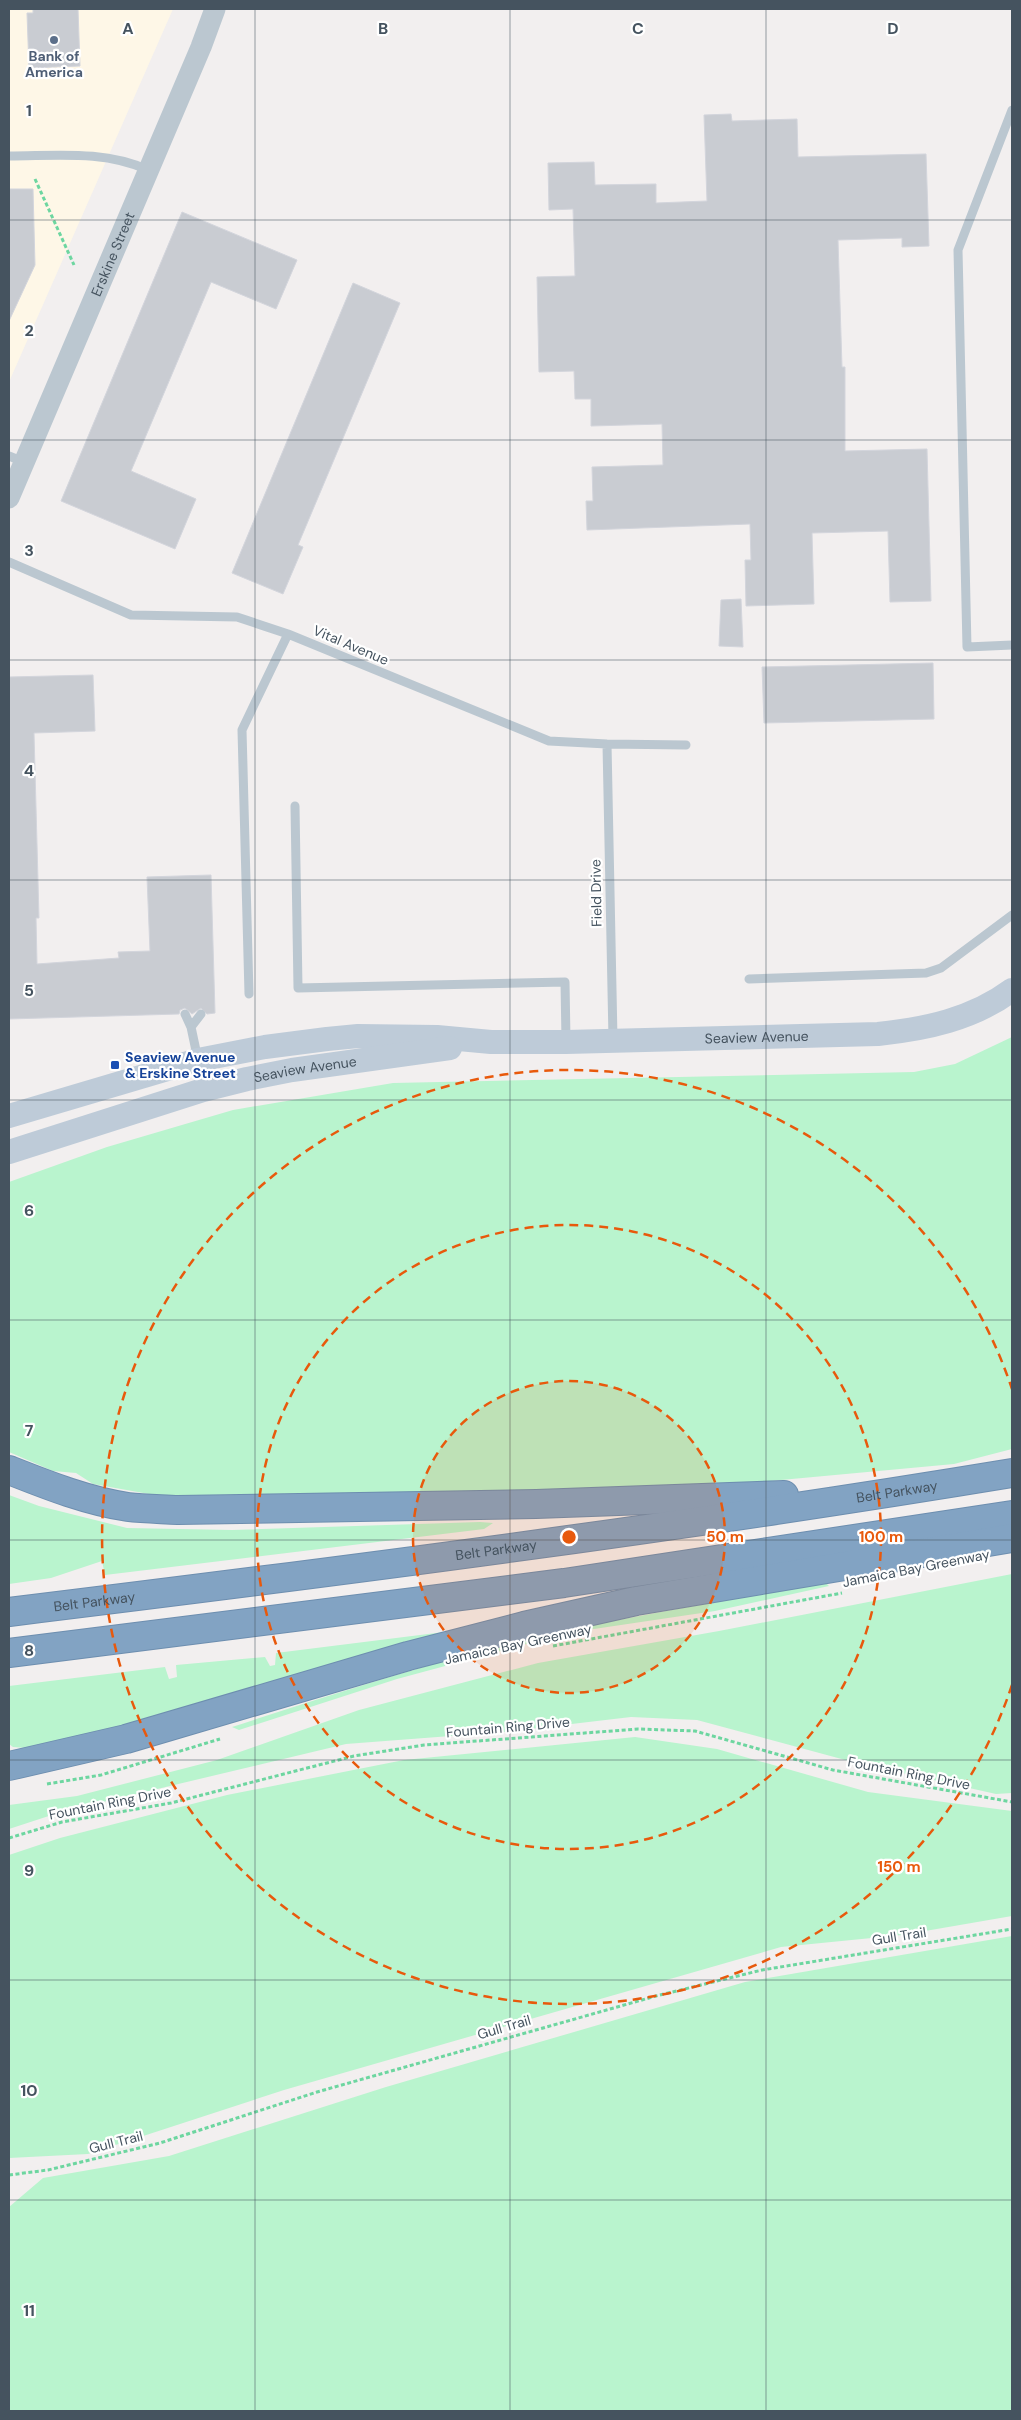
<svg xmlns="http://www.w3.org/2000/svg" width="1021" height="2420" font-family="'DM Sans',sans-serif">
<style>
.commercial{fill:#fef7e7}
.green{fill:#b9f4ce}
.building{fill:#c9ccd2;stroke:#d3d5dc}
.lines{fill:none;stroke-linecap:round;stroke-linejoin:round}
.motorway-casing{stroke:#6d8eaf;stroke-width:30}
.path{stroke:#6dd6a0;stroke-width:3;stroke-dasharray:4 2.5;stroke-linecap:butt}
.service{stroke:#bbc7d0;stroke-width:9}
.tertiary{stroke:#bbc7d0;stroke-width:21}
.secondary{stroke:#becbd8;stroke-width:24}
.motorway{stroke:#82a3c3;stroke-width:28}
.grid{fill:none;stroke:#45535f;stroke-width:1;stroke-opacity:0.55}
.ring{fill:none;stroke:#e8590c;stroke-width:2.5;stroke-dasharray:9 6}
.service-dot{fill:#5c6f8a;stroke:#fff;stroke-width:2}
.transit-dot{fill:#1a4fb4;stroke:#fff;stroke-width:2}
.labels{text-anchor:middle;stroke-width:4.5;stroke-linejoin:round;paint-order:stroke}
.service-label{font-size:14px;font-weight:bold;fill:#4e5e75;stroke:#fff}
.street-label{font-size:14px;fill:#45535f;stroke:#fff}
.transit-label{font-size:14px;font-weight:bold;fill:#164399;stroke:#fff;text-anchor:start}
.grid-label{font-size:16px;text-anchor:middle;font-weight:bold;fill:#45535f;stroke:#fff;stroke-width:4.5;stroke-linejoin:round;paint-order:stroke}
.centre{fill:#e8590c;stroke:#fff;stroke-width:2.5}
.ring-label{font-size:15px;text-anchor:middle;font-weight:bold;fill:#e8590c;stroke:#fff;stroke-width:4.5;stroke-linejoin:round;paint-order:stroke}
</style>
<rect width="100%" height="100%" fill="#f2efef"/>
<path class="commercial" d="M9 9H173L9 382Z"/>
<path class="green" d="M1012 1037V1449L954 1464 715 1486 177 1499 93 1484 76 1473 53 1471 9 1452V1182L107 1147 233 1110 393 1083 914 1072 955 1064Z
M9 1495 39 1506 127 1528 232 1530 480 1522 493 1523 484 1529 105 1575 102 1561 51 1578 9 1584Z
M1012 1574V1793L996 1794 849 1761 697 1720 631 1717 503 1732 346 1744 61 1812 9 1829V1805L77 1796 217 1760 359 1710 538 1663 719 1631Z
M826 1583 829 1586 715 1611 567 1633 397 1679 239 1730 232 1727C318 1699 404 1671 492 1648 602 1620 714 1603 826 1583Z
M476 1628 134 1724 26 1748 13 1747 9 1744V1686L165 1667 169 1679 177 1677 176 1665 265 1657 270 1666 275 1665 276 1653Z
M635 1737 717 1749 868 1792 1012 1811V1916L902 1935 781 1947 284 2090 88 2154 9 2158V1855L60 1838 227 1795 404 1760Z
M1012 1936V2411H9V2207L43 2178 169 2156 386 2087 745 1982Z"/>
<path class="building" d="M33 9H78L80 66 29 68 27 13H33Z
M731 114 732 121 797 119 798 157 926 154 929 246 902 247V238L838 240 842 367H845V451L927 449 931 601 890 602 888 531 812 533 814 604 746 606 745 560H751L750 524 587 530 586 501H593L592 467 663 465 662 424 591 426V399H575L574 371 539 372 537 277 575 276 573 209 549 210 548 163 594 162 595 185 656 184V203L707 201 704 115Z
M9 189H33L35 265 9 321Z
M182 212 297 260 276 309 211 282 131 471 196 499 175 549 61 501Z
M353 283 400 303 298 545 303 547 283 594 232 573Z
M741 599 743 647 719 646 721 600Z
M933 663 934 719 764 723 762 667Z
M93 675 95 731 34 733 39 918H36L37 964 119 958 118 952 150 951 147 877 211 875 215 1013 207 1014 201 1008 192 1014 185 1008 180 1010 179 1014 9 1019V677Z"/>
<g class="lines">
<defs>
<g id="motorway">
<path d="M9 1470C47 1485 87 1501 128 1507 144 1509 162 1509 178 1510L536 1504 784 1495"/>
<path id="s4" d="M9 1612C344 1571 679 1528 1012 1473"/>
<path d="M9 1653 564 1583 1012 1515"/>
<path d="M9 1766 126 1739 408 1656 524 1626 636 1601 1012 1538"/>
</g>
</defs>
<use href="#motorway" class="motorway-casing"/>
<path class="path" d="M35 179 74 265
M553 1646 842 1593
M47 1784 101 1775 220 1739
M9 1838 62 1822 171 1803 354 1756 424 1745 638 1729 695 1731 833 1770 1012 1802
M9 2175 48 2170 160 2143 317 2092 656 1996 762 1970 1012 1929"/>
<path class="service" d="M1012 110 958 250 967 647 1012 645
M9 156C56 156 104 150 148 170
M9 456 24 462
M9 562 131 615 237 617 288 634 549 741 607 744 686 745
M607 744 613 1039
M295 806 298 988 565 982 566 1040
M749 979 926 973 941 968 1012 915
M249 994 242 730 288 634
M185 1014 191 1027
M198 1060 191 1027 201 1014"/>
<path class="tertiary" id="s1" d="M9 498 201 47 215 9"/>
<g class="secondary">
<path id="s2" d="M9 1116 198 1060 265 1047 327 1039 358 1036 437 1037 491 1042H566L878 1034C926 1029 973 1019 1012 990"/>
<path id="s3" d="M9 1152 203 1090 247 1079 292 1070 450 1048"/>
</g>
<use href="#motorway" class="motorway"/>
</g>
<path class="grid" d="M255 9V2411M510 9V2411M766 9V2411M9 220H1012M9 440H1012M9 660H1012M9 880H1012M9 1100H1012M9 1320H1012M9 1540H1012M9 1760H1012M9 1980H1012M9 2200H1012"/>
<circle cx="569" cy="1537" r="156" fill="#e8590c" fill-opacity=".12"/>
<g class="ring">
<circle cx="569" cy="1537" r="156"/>
<circle cx="569" cy="1537" r="312"/>
<path d="M1012 1685A467 467 0 1 1 1012 1389"/>
</g>
<circle class="service-dot" cx="54" cy="40" r="5"/>
<rect class="transit-dot" x="110" y="1060" width="10" height="10" rx="2.5"/>
<g class="labels">
<g class="service-label">
<text x="54" y="61">Bank of<tspan x="54" dy="16">America</tspan></text>
</g>
<g class="street-label">
<text dy="5" stroke="none"><textPath href="#s1" startOffset="265">Erskine Street</textPath></text>
<text transform="translate(351 645) rotate(23)" y="5">Vital Avenue</text>
<text transform="translate(596 893) rotate(-91)" y="5">Field Drive</text>
<text dy="5" stroke="none"><textPath href="#s2" startOffset="758">Seaview Avenue</textPath></text>
<text dy="5" stroke="none"><textPath href="#s3" startOffset="308">Seaview Avenue</textPath></text>
<text dy="5" stroke="none"><textPath href="#s4" startOffset="896">Belt Parkway</textPath></text>
<text dy="5" stroke="none"><textPath href="#s4" startOffset="491">Belt Parkway</textPath></text>
<text transform="translate(916 1568) rotate(-11)" y="5">Jamaica Bay Greenway</text>
<text dy="5" stroke="none"><textPath href="#s4" startOffset="86">Belt Parkway</textPath></text>
<text transform="translate(518 1644) rotate(-12)" y="5">Jamaica Bay Greenway</text>
<text transform="translate(508 1727) rotate(-5)" y="5">Fountain Ring Drive</text>
<text transform="translate(909 1773) rotate(11)" y="5">Fountain Ring Drive</text>
<text transform="translate(110 1803) rotate(-11)" y="5">Fountain Ring Drive</text>
<text transform="translate(899 1936) rotate(-9)" y="5">Gull Trail</text>
<text transform="translate(504 2027) rotate(-16)" y="5">Gull Trail</text>
<text transform="translate(116 2142) rotate(-14)" y="5">Gull Trail</text>
</g>
<g class="transit-label">
<text x="125" y="1062">Seaview Avenue<tspan x="125" dy="16">&amp; Erskine Street</tspan></text>
</g>
</g>
<g class="grid-label">
<text x="128" y="34">A</text>
<text x="383" y="34">B</text>
<text x="638" y="34">C</text>
<text x="893" y="34">D</text>
<text x="29" y="116">1</text>
<text x="29" y="336">2</text>
<text x="29" y="556">3</text>
<text x="29" y="776">4</text>
<text x="29" y="996">5</text>
<text x="29" y="1216">6</text>
<text x="29" y="1436">7</text>
<text x="29" y="1656">8</text>
<text x="29" y="1876">9</text>
<text x="29" y="2096">10</text>
<text x="29" y="2316">11</text>
</g>
<circle cx="569" cy="1537" r="8" class="centre"/>
<g class="ring-label">
<text x="725" y="1542">50 m</text>
<text x="881" y="1542">100 m</text>
<text x="899" y="1872">150 m</text>
</g>
<rect width="1021" height="2420" fill="none" stroke="#45535f" stroke-width="20"/>
</svg>
